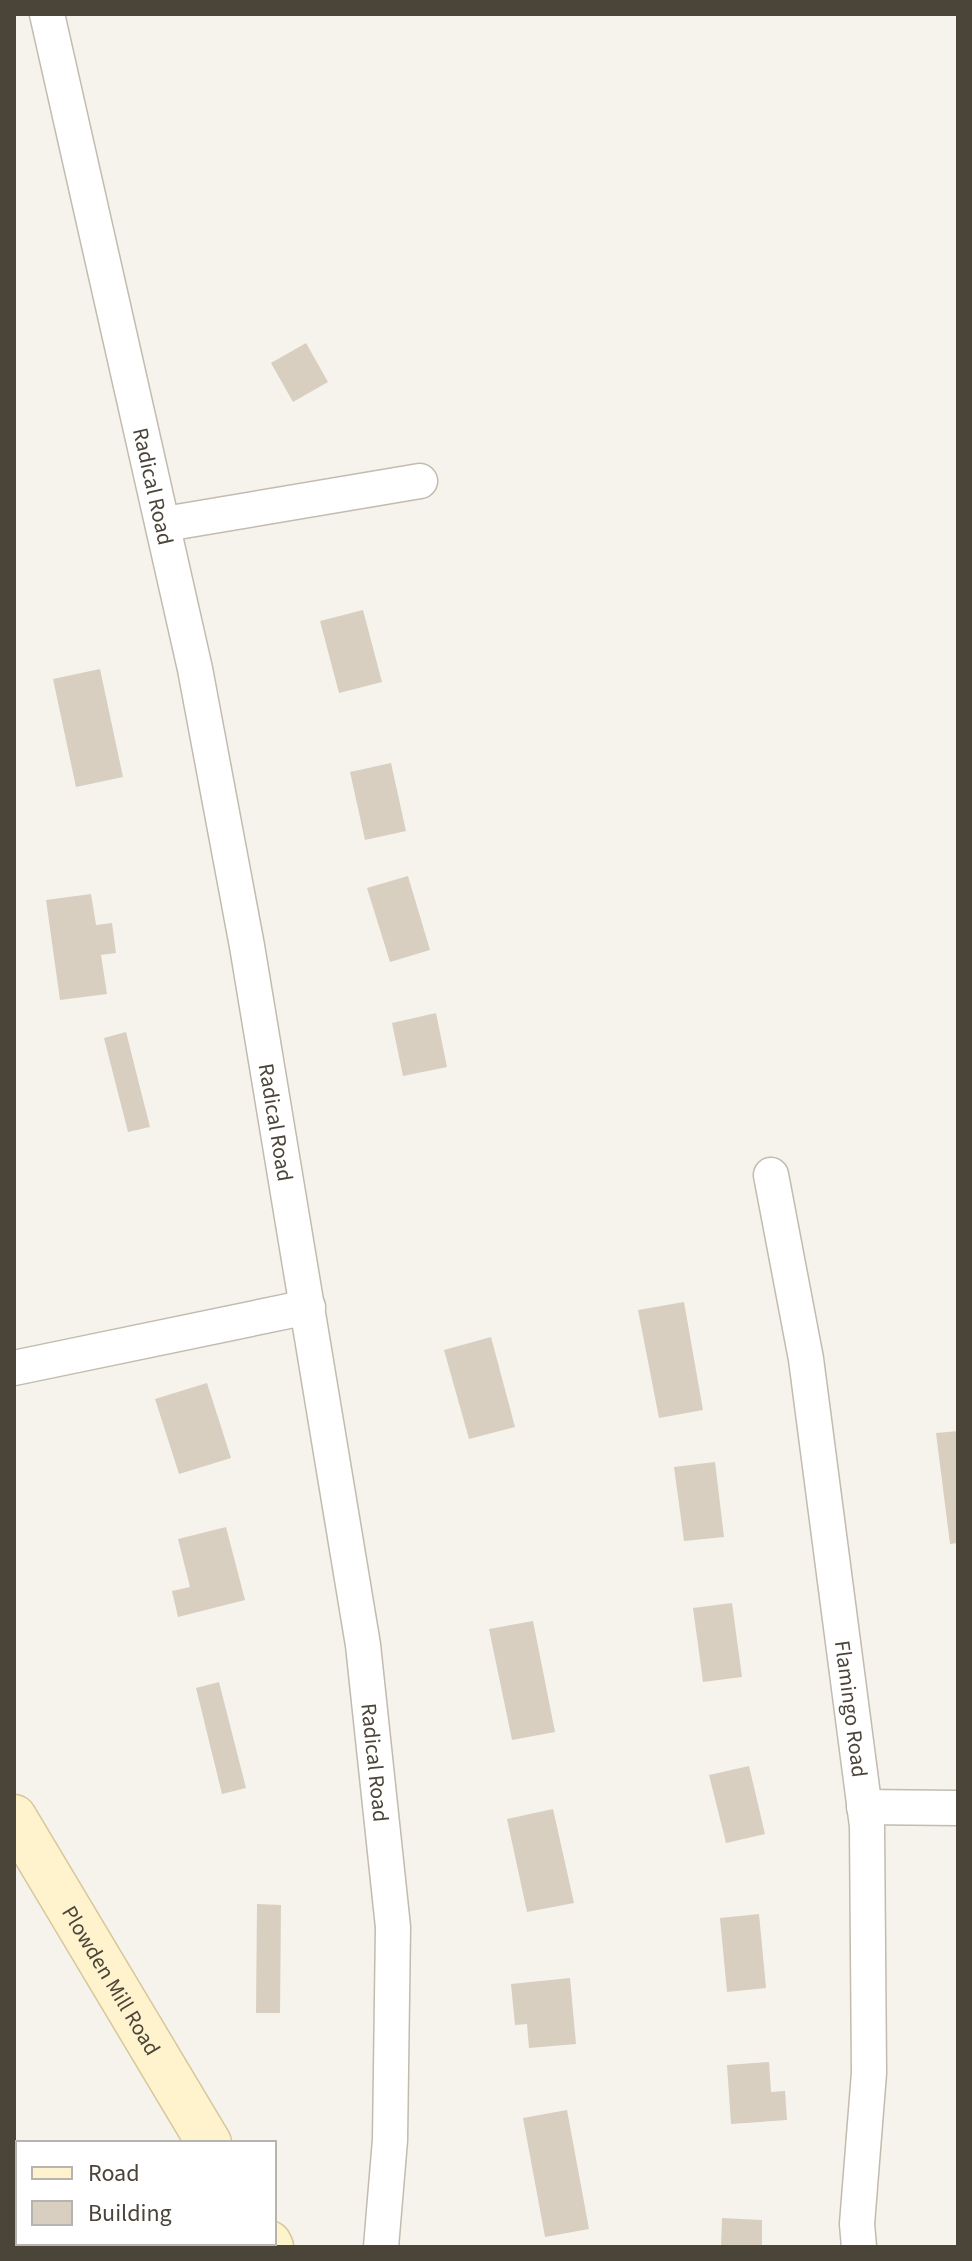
<svg xmlns="http://www.w3.org/2000/svg" width="972" height="2261" font-family="'Source Sans 3',sans-serif">
<style>
.building{fill:#d8cfc1}
.lines{fill:none;stroke-linecap:round;stroke-linejoin:round}
.street-casing{stroke:#c2bbae;stroke-width:37}
.secondary-casing{stroke:#d6c79b;stroke-width:47}
.street{stroke:#fff;stroke-width:34}
.secondary{stroke:#fff3cd;stroke-width:44}
.labels{text-anchor:middle;stroke-width:6;stroke-linejoin:round;paint-order:stroke}
.street-label{font-size:22px;fill:#4b4439;stroke:#fff}
</style>
<rect width="100%" height="100%" fill="#f6f3ec"/>
<path class="building" d="M306 343 328 382 293 402 271 363Z
M363 610 382 682 339 693 320 621Z
M100 669 123 777 76 787 53 679Z
M391 763 406 831 365 840 350 772Z
M408 876 430 950 390 962 367 888Z
M91 894 96 925 112 923 116 953 101 955 107 994 60 1000 46 900Z
M436 1013 447 1067 403 1076 392 1023Z
M126 1032 150 1127 128 1132 104 1038Z
M684 1302 703 1410 659 1418 638 1310Z
M491 1337 515 1427 469 1439 444 1350Z
M207 1383 231 1458 179 1474 155 1399Z
M958 1431V1543L950 1544 936 1433Z
M715 1462 724 1537 684 1541 674 1467Z
M226 1527 245 1600 178 1617 172 1591 190 1587 178 1539Z
M732 1603 742 1677 703 1682 693 1608Z
M533 1621 555 1732 512 1740 489 1629Z
M219 1682 246 1788 222 1794 196 1688Z
M749 1766 765 1834 726 1843 709 1775Z
M553 1809 574 1903 527 1912 507 1819Z
M257 1904 281 1905 280 2013H256Z
M759 1914 766 1988 727 1992 720 1918Z
M570 1978 576 2044 529 2048 527 2024 515 2025 511 1984Z
M769 2062 771 2092 785 2091 787 2120 731 2124 727 2065Z
M567 2110 589 2229 545 2237 523 2118Z
M722 2218 762 2220V2247H721Z"/>
<g class="lines">
<defs>
<g id="street">
<path id="s1" d="M47 14 195 669 247 946 363 1645 393 1927 390 2140 381 2247"/>
<path d="M165 524 420 481"/>
<path id="s2" d="M771 1175 806 1359 867 1826 869 2073 857 2224 859 2247"/>
<path d="M14 1368 308 1307"/>
<path d="M864 1807 958 1808"/>
</g>
<g id="secondary">
<path id="s3" d="M14 1817 209 2143"/>
<path d="M269 2243 271 2247"/>
</g>
</defs>
<use href="#street" class="street-casing"/>
<use href="#secondary" class="secondary-casing"/>
<use href="#street" class="street"/>
<use href="#secondary" class="secondary"/>
</g>
<g class="labels">
<g class="street-label">
<text dy="8" stroke="none"><textPath href="#s1" startOffset="484">Radical Road</textPath></text>
<text dy="8" stroke="none"><textPath href="#s1" startOffset="1132">Radical Road</textPath></text>
<text dy="8" stroke="none"><textPath href="#s2" startOffset="540">Flamingo Road</textPath></text>
<text dy="8" stroke="none"><textPath href="#s1" startOffset="1780">Radical Road</textPath></text>
<text dy="8" stroke="none"><textPath href="#s3" startOffset="190">Plowden Mill Road</textPath></text>
</g>
</g>
<rect width="972" height="2261" fill="none" stroke="#4b4439" stroke-width="32"/>
<rect x="16" y="2141" width="260" height="104" fill="#ffffff" stroke="#b7b4b0" stroke-width="2"/>
<rect x="32" y="2167" width="40" height="12" fill="#fff3cd" stroke="#b7b4b0" stroke-width="2"/>
<text x="88" y="2181" font-size="24" fill="#4b4439">Road</text>
<rect x="32" y="2201" width="40" height="24" fill="#d8cfc1" stroke="#b7b4b0" stroke-width="2"/>
<text x="88" y="2221" font-size="24" fill="#4b4439">Building</text>
</svg>
